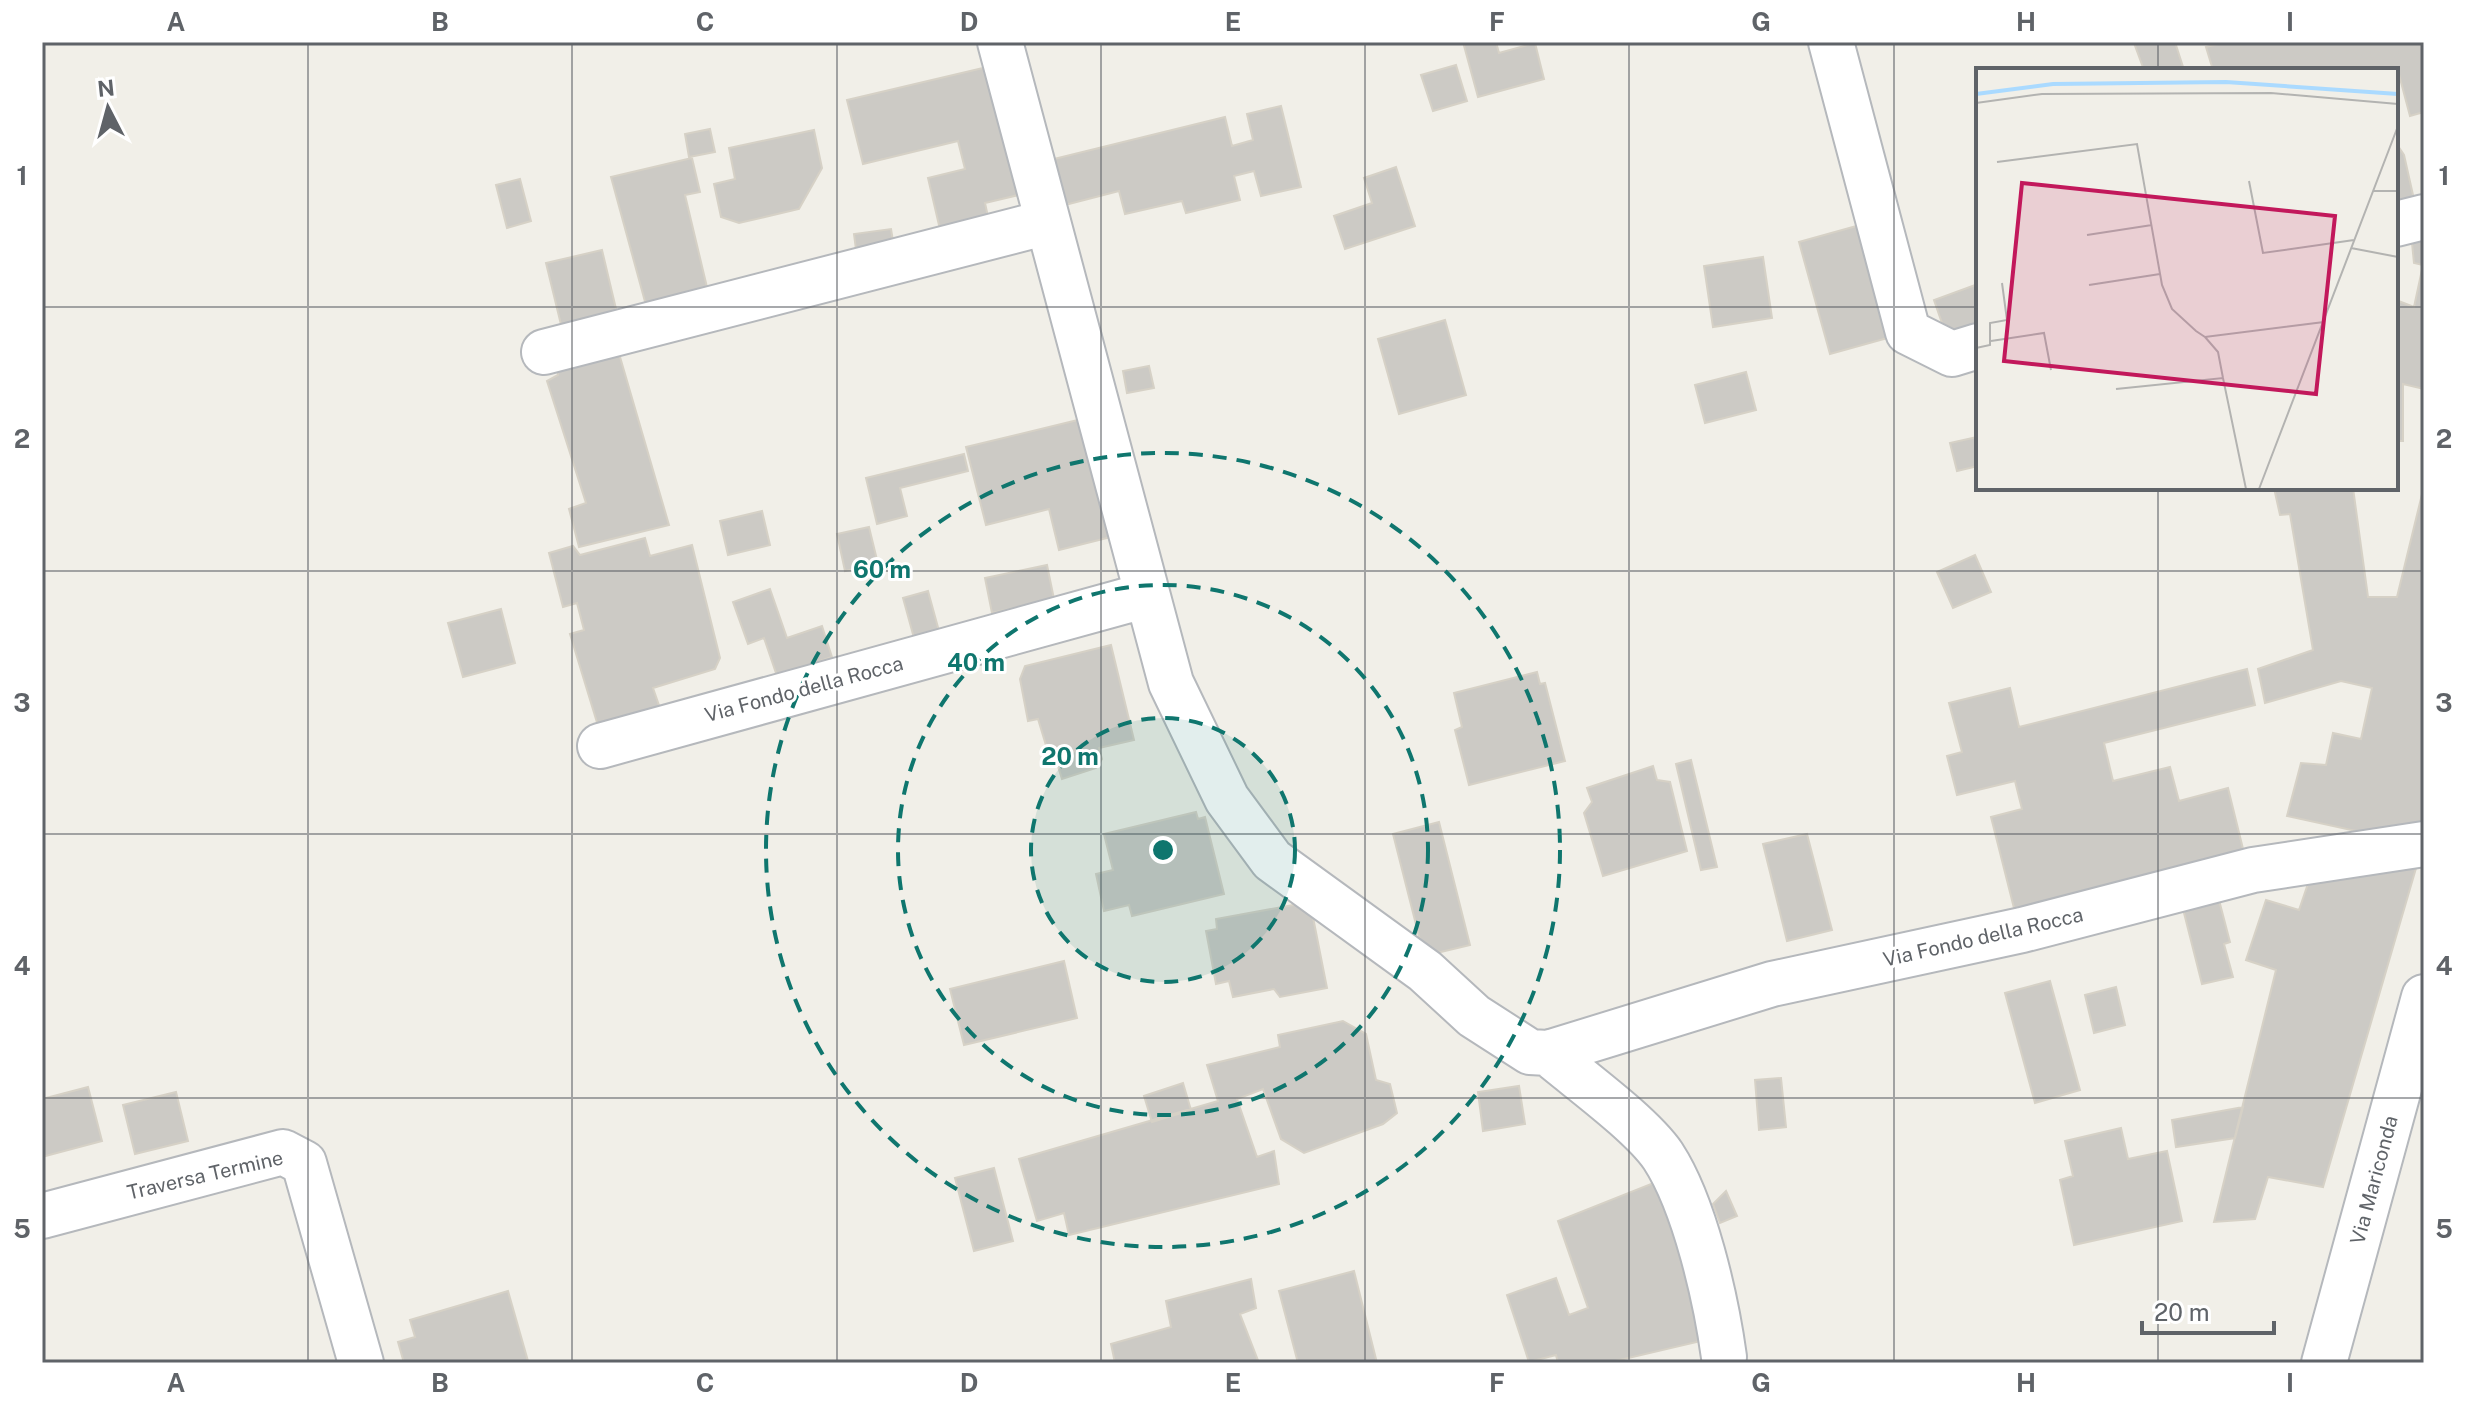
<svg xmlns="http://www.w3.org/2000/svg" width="2466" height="1405" font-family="'Public Sans',sans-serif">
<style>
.building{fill:#cccac5;stroke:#d6d1c6;stroke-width:2}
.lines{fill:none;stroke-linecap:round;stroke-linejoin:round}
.minor-casing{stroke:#b5b8bc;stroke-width:48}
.tertiary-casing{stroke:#b5b8bc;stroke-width:48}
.minor{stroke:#fff;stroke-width:44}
.tertiary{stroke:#fff;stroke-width:44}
.grid{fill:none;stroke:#5f6368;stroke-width:2;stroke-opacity:0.55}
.ring{fill:none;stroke:#0f766e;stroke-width:4;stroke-dasharray:14 10}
.labels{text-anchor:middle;stroke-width:6;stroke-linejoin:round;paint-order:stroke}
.street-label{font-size:20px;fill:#5f6368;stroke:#fff}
.inset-river{fill:none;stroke:#aadaff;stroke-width:4}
.inset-road{fill:none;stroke:#b3b3b1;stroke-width:2}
.view{fill:#c2185b;fill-opacity:0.15;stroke:#c2185b;stroke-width:4}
.inset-edge{fill:none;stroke:#5f6368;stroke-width:4}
.centre{fill:#0f766e;stroke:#fff;stroke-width:4}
.ring-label{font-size:24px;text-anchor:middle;font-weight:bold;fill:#0f766e;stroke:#fff;stroke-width:6;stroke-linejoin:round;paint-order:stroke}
.neatline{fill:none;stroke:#5f6368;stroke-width:3}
.grid-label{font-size:26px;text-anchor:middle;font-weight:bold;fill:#5f6368}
</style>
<rect width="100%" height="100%" fill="#f1efe8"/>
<path class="building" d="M1463 42H1496L1499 53 1535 43 1544 79 1478 97Z
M2175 42 2184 70H2144L2134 43Z
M2227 42H2424V112L2410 116 2397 67 2387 70H2213L2206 47Z
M1000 64 1031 192 985 203 990 226 942 238 928 178 965 169 958 141 863 164 847 100Z
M1456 65 1467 101 1433 111 1421 75Z
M1281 106 1301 187 1261 196 1254 171 1234 176 1240 200 1186 213 1182 201 1125 214 1119 191 1065 205 1054 159 1225 117 1232 146 1253 140 1247 114Z
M710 129 715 152 689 157 685 134Z
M814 130 822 168 799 209 739 223 721 217 714 184 735 179 729 148Z
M2396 143 2404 155 2413 195 2396 212Z
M692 158 700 192 685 195 711 304 647 309 611 177Z
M1396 167 1415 226 1345 249 1334 216 1372 203 1364 178Z
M520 179 531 221 507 228 496 185Z
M1860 225 1891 337 1830 354 1799 242Z
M891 229 896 259 858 265 854 234Z
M2424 230V389L2403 384V441H2396V300L2414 307 2423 265 2414 263 2411 233Z
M602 250 621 330 564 337 546 263Z
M1763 257 1772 318 1713 327 1704 266Z
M1978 284V339L1951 349 1934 300Z
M1445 320 1466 395 1399 414 1378 339Z
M618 350 669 525 579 547 569 509 586 503 547 381 558 375 557 365Z
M1149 366 1154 388 1127 393 1123 371Z
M1746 372 1756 410 1705 423 1695 385Z
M1086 418 1115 536 1059 550 1049 509 986 525 966 447Z
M1977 437 1978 466 1957 471 1950 443Z
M964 454 968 471 900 488 907 516 877 524 866 478Z
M2424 486V820L2421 831 2397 840 2287 816 2301 763 2326 765 2333 733 2361 739 2372 688 2341 681 2265 703 2258 669 2313 650 2290 514 2280 515 2274 488H2353L2368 597H2397Z
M762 511 770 545 728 555 720 521Z
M869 527 878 564 845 571 837 534Z
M645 538 650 556 692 545 720 658 715 669 653 688 661 711 599 729 570 634 584 630 577 603 563 607 549 553 573 546 580 555Z
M1975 555 1991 592 1953 608 1937 572Z
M1047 565 1054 599 992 613 985 578Z
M770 589 787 638 822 626 832 657 777 676 764 638 748 644 733 602Z
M928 591 939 631 914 638 903 598Z
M501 609 515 663 463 677 448 623Z
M1111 645 1134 740 1099 748 1102 759 1096 768 1062 779 1054 754 1049 755 1038 719 1028 721 1020 679 1025 666Z
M2247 669 2255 705 2104 743 2113 781 2170 767 2179 801 2228 788 2246 861 2017 920 1991 817 2022 809 2015 781 1957 795 1947 756 1962 752 1949 703 2010 688 2019 727Z
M1537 672 1540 684 1545 683 1565 761 1469 785 1455 730 1462 727 1454 693Z
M1691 760 1717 867 1701 870 1676 764Z
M1653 766 1657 780 1670 782 1687 851 1603 876 1584 813 1592 802 1587 788Z
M1196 812 1198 819 1205 817 1224 894 1132 916 1129 905 1104 911 1096 874 1113 870 1104 834Z
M1439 822 1470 945 1424 956 1393 834Z
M1807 834 1832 930 1787 941 1763 844Z
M2419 858 2323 1187 2268 1177 2255 1219 2214 1222 2276 970 2246 960 2266 900 2299 910 2312 872Z
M2219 900 2230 942 2224 944 2233 977 2202 984 2183 909Z
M1310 902 1327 988 1280 997 1274 989 1233 997 1229 981 1216 984 1206 931 1217 929 1216 919Z
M1064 961 1077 1018 964 1045 950 989Z
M2050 981 2080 1090 2035 1103 2005 993Z
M2116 987 2125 1025 2094 1033 2085 995Z
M1343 1021 1366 1034 1376 1080 1390 1084 1397 1113 1383 1124 1304 1153 1281 1139 1263 1089 1237 1099 1257 1157 1274 1151 1279 1184 1069 1235 1064 1213 1037 1221 1019 1159 1218 1101 1207 1065 1280 1047 1278 1035Z
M1781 1078 1786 1127 1759 1130 1755 1080Z
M1183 1083 1191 1110 1152 1122 1144 1096Z
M1519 1086 1525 1124 1483 1131 1478 1092Z
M88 1087 102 1141 42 1157V1099Z
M176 1092 188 1141 135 1154 123 1105Z
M2243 1107 2235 1138 2176 1147 2172 1120Z
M2121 1128 2128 1159 2167 1151 2182 1221 2074 1245 2060 1180 2073 1176 2065 1141Z
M994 1168 1013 1241 974 1251 955 1178Z
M1661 1180 1708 1322 1697 1342 1607 1363H1558L1556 1355 1529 1362 1507 1295 1556 1278 1569 1315 1588 1308 1558 1221Z
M1726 1191 1737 1216 1720 1223 1713 1204Z
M1354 1271 1377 1363H1298L1279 1291Z
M1251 1279 1256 1308 1240 1314 1259 1363H1115L1111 1344 1171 1327 1166 1301Z
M508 1291 528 1361 404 1363 398 1342 415 1337 410 1320Z"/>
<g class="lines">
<defs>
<path id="minor" d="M1000 42 1171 683 1227 799 1272 860 1425 971 1474 1016 1530 1052 1548 1053 1772 984 2022 930 2253 870 2424 844
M1831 42 1908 332 1952 354 1978 346
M2396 224 2424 217
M544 352 1048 222
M600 746 1147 595
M1548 1053C1580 1080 1641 1124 1663 1156 1695 1205 1716 1299 1724 1357
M42 1216 283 1152 304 1163 361 1363"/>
<path id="tertiary" d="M2324 1363 2424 997"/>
</defs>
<use href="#minor" class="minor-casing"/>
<use href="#tertiary" class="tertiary-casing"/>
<use href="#minor" class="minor"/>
<use href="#tertiary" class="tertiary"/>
</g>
<path class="grid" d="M308 42V1363M572 42V1363M837 42V1363M1101 42V1363M1365 42V1363M1629 42V1363M1894 42V1363M2158 42V70M42 307H1978M2396 307H2424M2158 488V1363M42 571H2424M42 834H2424M42 1098H2424"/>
<circle cx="1163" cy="850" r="132" fill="#0f766e" fill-opacity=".12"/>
<g class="ring">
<circle cx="1163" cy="850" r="132"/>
<circle cx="1163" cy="850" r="265"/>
<circle cx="1163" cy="850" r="397"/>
</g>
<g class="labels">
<g class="street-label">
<text transform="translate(804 689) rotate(-15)" y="7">Via Fondo della Rocca</text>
<text transform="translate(1983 937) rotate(-13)" y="7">Via Fondo della Rocca</text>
<text transform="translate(205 1175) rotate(-13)" y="7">Traversa Termine</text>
<text transform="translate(2374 1180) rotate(-75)" y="7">Via Mariconda</text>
</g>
</g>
<g transform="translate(1976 68)">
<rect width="422" height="422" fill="#f1efe8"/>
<path class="inset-river" d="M0 26 77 16 250 14 422 26"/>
<path class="inset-road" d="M0 35 66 26 295 25 422 36M21 94 161 76 186 217 196 241 220 263 229 269 348 254M273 113 287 185 378 172M397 123H422M111 167 176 157M375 180 422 189M113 217 184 206M229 269 242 284 247 310M15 273 68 265 75 302M0 280 14 277V255L31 252 26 215M140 321 247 310 270 421M283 421 422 58"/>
<path class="view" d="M46 115 359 148 340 326 28 293Z"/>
<rect width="422" height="422" class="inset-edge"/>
</g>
<circle cx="1163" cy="850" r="12" class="centre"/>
<g class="ring-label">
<text x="882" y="578">60 m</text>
<text x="976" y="671">40 m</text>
<text x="1070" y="765">20 m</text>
</g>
<rect width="2466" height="1405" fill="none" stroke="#ffffff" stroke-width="88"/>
<g transform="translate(108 108) rotate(354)" stroke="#ffffff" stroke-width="6" paint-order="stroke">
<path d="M0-6L14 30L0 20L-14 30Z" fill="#5f6368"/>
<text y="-12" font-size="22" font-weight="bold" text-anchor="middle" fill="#5f6368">N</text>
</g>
<path d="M2142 1321v12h132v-12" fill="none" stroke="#5f6368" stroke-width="4"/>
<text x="2154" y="1321" font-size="24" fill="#5f6368" stroke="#ffffff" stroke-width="6" paint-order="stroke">20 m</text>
<rect x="44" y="44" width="2378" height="1317" class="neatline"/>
<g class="grid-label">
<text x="176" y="31">A</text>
<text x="440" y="31">B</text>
<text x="705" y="31">C</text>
<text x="969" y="31">D</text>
<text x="1233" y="31">E</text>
<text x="1497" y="31">F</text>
<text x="1761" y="31">G</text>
<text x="2026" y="31">H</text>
<text x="2290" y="31">I</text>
<text x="22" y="185">1</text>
<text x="2444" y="185">1</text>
<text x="22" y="448">2</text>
<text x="2444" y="448">2</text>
<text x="22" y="712">3</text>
<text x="2444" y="712">3</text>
<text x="22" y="975">4</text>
<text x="2444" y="975">4</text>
<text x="22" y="1238">5</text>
<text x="2444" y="1238">5</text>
<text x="176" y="1392">A</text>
<text x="440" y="1392">B</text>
<text x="705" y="1392">C</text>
<text x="969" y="1392">D</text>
<text x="1233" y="1392">E</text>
<text x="1497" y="1392">F</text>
<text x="1761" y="1392">G</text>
<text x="2026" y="1392">H</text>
<text x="2290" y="1392">I</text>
</g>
</svg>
